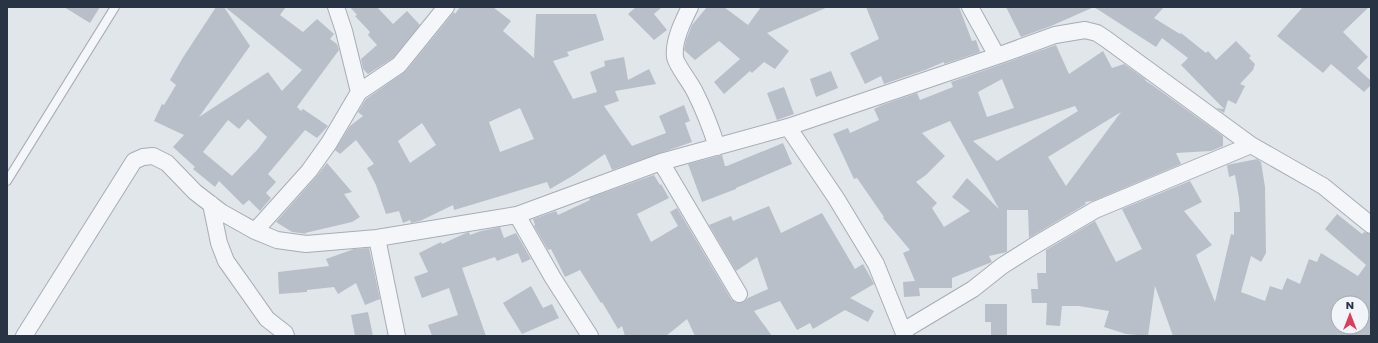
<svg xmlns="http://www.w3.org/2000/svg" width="1378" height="343" font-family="Poppins,sans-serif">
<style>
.building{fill:#b8bfc9;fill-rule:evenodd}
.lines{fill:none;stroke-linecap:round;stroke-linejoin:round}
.service-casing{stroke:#a6adb6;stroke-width:10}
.minor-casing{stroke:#a6adb6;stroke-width:18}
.service{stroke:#f5f6f9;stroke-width:8}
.minor{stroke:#f5f6f9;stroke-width:16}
</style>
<rect width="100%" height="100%" fill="#e1e6eb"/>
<path class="building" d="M64 7H100L90 23Z
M216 7H224L250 46 199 117 268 72 282 91 302 70 225 7H286L280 15 303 32 317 19 334 34 330 39 337 44 339 50 297 107 301 111 303 109 328 126 317 138 305 130 268 174 276 182 266 193 271 198 260 211 249 200 243 205 219 181 215 187 193 169 195 167 173 147 184 135 154 121 162 104 164 105 176 85 170 80 182 59ZM248 119 267 137 258 149 232 176 203 152 228 120 239 129Z
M350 7H377L393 24 407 11 420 25 393 58 368 74 363 69 361 59 377 45 368 35 370 32 355 16 357 15Z
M460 7H493L511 21 503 31 534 58 536 14H596L604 40 567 52 569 56 553 61 573 99 597 92 590 72 605 66 604 61 624 57 628 80 649 69 656 84 615 91 619 101 604 106 632 146 666 133 659 116 684 105 690 121 685 123 692 142 612 170 605 154 574 175 550 189 547 182 454 210 453 205 420 221 411 223 410 220 403 223 399 211 386 214 376 185 367 168 374 164 356 140 340 154 335 150 350 126 363 116 358 112 366 99 406 71 454 12 455 14ZM520 108 534 139 500 152 489 122ZM422 123 436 145 410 163 398 141Z
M636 7H662L654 14 667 30 654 40 628 14Z
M707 7H724L748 25 761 7H828L767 33 789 51 775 69 764 62 752 73 750 71 724 94 714 82 740 59 719 41 695 60 684 50 686 40 692 25Z
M866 7H959L972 41 976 40 980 52 944 64V62L925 70 884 84 881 76 865 84 850 53 879 39Z
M1006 7H1164L1154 18 1180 34 1181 33 1206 53 1208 51 1216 60 1236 41 1251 56 1249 58 1255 64 1253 70 1240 84 1245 86 1236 104 1228 100 1224 113 1216 108 1224 109 1181 65 1188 58 1162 38 1156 47 1094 7 1051 26 1021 37Z
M1303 7H1369L1343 32 1368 57 1357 68 1371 81V85L1364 92 1331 64 1323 73 1277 36Z
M1056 45 1069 74 1103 51 1112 68 1124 64 1145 79 1146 81 1155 87 1223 136V146L1211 151 1176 153 1181 164 1093 201 1085 202 1086 204 1029 238 1028 210H1007V252L989 256 992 262 952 278V288H919L920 296 904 297 903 282 915 281 903 253 910 250 883 218 884 217 857 178 854 179 833 134 848 128 850 133 879 120 874 109 882 105 917 93 920 100 953 87 951 82ZM1002 79 1014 108 987 117 978 92ZM1075 106 1078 111 997 161 973 141ZM1121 112 1066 186 1048 157ZM950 121 999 209 967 178 952 197 970 211 944 227 932 208 937 203 916 182 926 175 945 156 922 133Z
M831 71 838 88 816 97 810 79Z
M784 87 794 114 777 120 767 93Z
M783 143 792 164 736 188V189L702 202 688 164 722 155 725 166H727Z
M1257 159 1261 162 1265 187 1266 253 1261 262 1251 256 1241 292 1265 301 1270 286 1282 290 1287 278 1300 284 1309 259 1317 262 1321 253 1358 276 1366 265 1325 229 1337 214 1362 234 1364 232 1371 234V336H1173L1155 286 1148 336 1126 334 1104 327 1109 311 1079 306H1062L1060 326 1046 325 1047 303H1032L1031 289H1038L1037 273H1046V250L1095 221 1116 262 1142 249 1122 209 1190 181 1202 202 1184 211 1212 245 1196 255 1215 302 1231 234 1234 235V212H1240L1239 198 1235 175 1229 177 1227 165ZM1338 303H1362V327H1338Z
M327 163 352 192 344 194 360 217 352 222 305 233 307 234 292 232 276 222 316 177Z
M654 175 660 185 661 184 669 198 637 214 651 242 678 226 670 212 677 208 731 299 736 303 743 302 748 298 768 289 757 257 736 271 709 225 731 216 733 221 769 206 781 233 822 213 855 269 863 264 871 278 874 284 850 298 874 311 868 322 845 310 813 329 810 323 797 330 780 301 754 311 772 336H695L687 319 666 336H625L622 326 618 329 602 302 601 303 580 270 565 277 551 249 548 250 534 226 535 225 533 219 556 211 558 215 590 200 589 198Z
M500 227 504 238 516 233 531 259 522 263 518 253 497 261 495 257 462 268 486 336H432L428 325 458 315 449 288 422 298 414 277 428 272 419 253 441 242 442 244 466 233 469 232 470 235 481 231Z
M369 248 380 299 365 305 356 283 338 294 334 287 307 290V292L279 294 278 272 329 266 326 259 354 249Z
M531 286 543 308 552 304 559 318 522 334 503 303Z
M985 304H1007V336H991V322H985Z
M368 312 373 336H355L351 315Z"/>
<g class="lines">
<defs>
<path id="service" d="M7 181 115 7"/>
<path id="minor" d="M336 7 344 31 359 92
M690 7C683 21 673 41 675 57 676 65 691 83 695 92 704 110 711 128 717 147
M970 7 997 56
M788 127 836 198 876 264 905 336
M661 162 739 294
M211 204 219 243 226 261 267 319 285 333 286 336
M517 215 553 278 590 336
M255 231 309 171 329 143 359 92 399 65 446 7
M377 238 397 336
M903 331 973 289 1002 266 1032 247 1095 210 1251 145
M24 336 134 161 143 157 153 156 167 163 195 192 221 212 255 231 277 240 306 244 377 238 517 215 661 162 788 127 997 56 1055 35 1085 30 1097 33 1106 39 1251 145 1323 186 1371 225"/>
</defs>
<use href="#service" class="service-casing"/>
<use href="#minor" class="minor-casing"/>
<use href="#service" class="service"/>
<use href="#minor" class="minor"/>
</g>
<rect width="1378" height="343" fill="none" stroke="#283344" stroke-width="16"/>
<g transform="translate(1350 315)"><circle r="19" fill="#f1f4f8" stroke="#a1a7b0"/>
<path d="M0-3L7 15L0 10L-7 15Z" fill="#d93e5b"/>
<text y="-6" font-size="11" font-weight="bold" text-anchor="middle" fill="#283344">N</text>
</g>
</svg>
